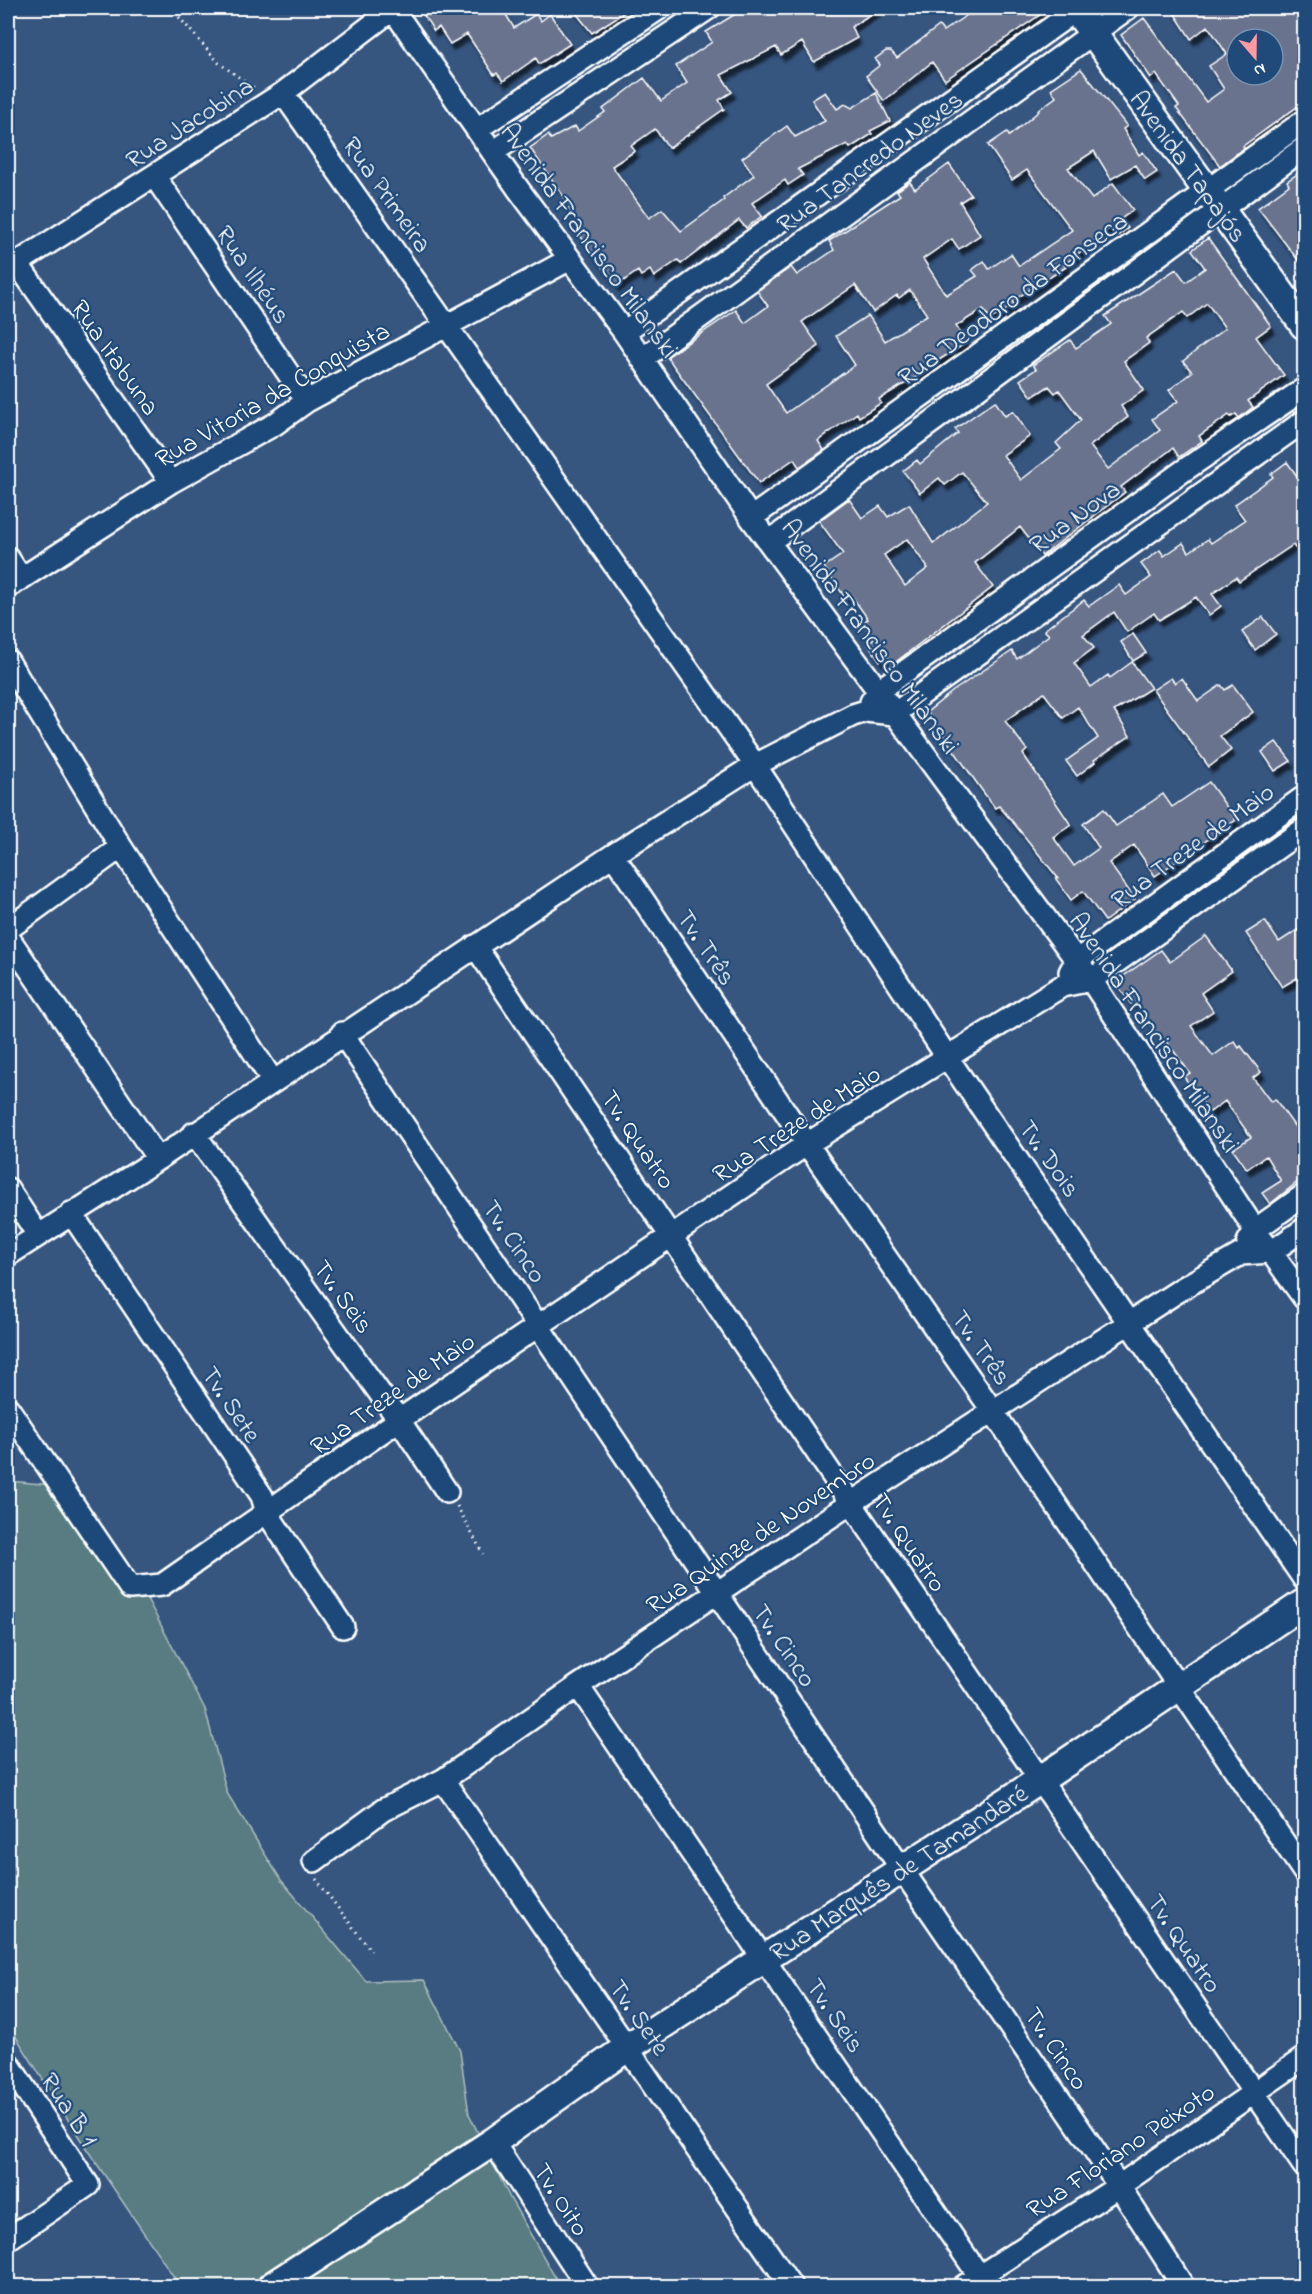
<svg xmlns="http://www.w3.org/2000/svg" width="1312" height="2294" font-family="'Indie Flower',sans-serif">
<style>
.green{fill:#587c81;stroke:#acbec0;stroke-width:1.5}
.building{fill:#6b738e;stroke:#fff;stroke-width:1.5;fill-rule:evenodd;filter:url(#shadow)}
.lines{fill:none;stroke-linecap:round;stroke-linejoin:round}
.minor-casing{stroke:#fff;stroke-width:26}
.tertiary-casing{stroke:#fff;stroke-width:32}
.path{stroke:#fff;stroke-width:3;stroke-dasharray:1.5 4.5;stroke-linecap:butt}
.minor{stroke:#1f4a7a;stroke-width:21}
.tertiary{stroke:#1f4a7a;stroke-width:27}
.labels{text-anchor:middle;stroke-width:4.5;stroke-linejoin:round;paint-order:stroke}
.street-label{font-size:26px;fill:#fff;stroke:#1f4a7a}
</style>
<defs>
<filter id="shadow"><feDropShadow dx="3.5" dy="6" stdDeviation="1.5" flood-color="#0009"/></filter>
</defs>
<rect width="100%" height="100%" fill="#365680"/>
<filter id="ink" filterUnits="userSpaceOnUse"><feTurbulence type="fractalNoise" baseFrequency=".0167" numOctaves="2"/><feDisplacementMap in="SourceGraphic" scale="12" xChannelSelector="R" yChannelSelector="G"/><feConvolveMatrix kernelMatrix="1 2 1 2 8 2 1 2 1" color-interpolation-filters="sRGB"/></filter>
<g filter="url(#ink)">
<path class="green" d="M8 1481 76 1487 134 1574 205 1709 227 1793 281 1880 366 1981 424 1980 460 2051 469 2114 510 2198 560 2286H180L84 2145 8 2024Z"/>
<path class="building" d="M419 8H502L514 28 536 14 541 21 550 14 570 44 539 64 536 58 503 81 497 73 494 75 467 34 450 44 439 27 434 31Z
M572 8H631L592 33Z
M745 8H880L851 27 857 38 814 62 802 42 781 55 776 47 721 75 732 92 719 100 724 109 669 148 655 129 631 146 635 151 612 166 649 218 662 209 681 231 724 200 723 198 754 175 742 158 787 126 795 137 825 121 812 100 825 92 837 109 845 104 852 108 876 93 890 121 870 131 872 134 850 148 847 144 798 169 803 175 788 185 785 180 752 203 762 216 746 228 739 220 681 264 678 260 654 277 650 270 641 276 638 271 616 286 577 231 582 228 568 209 571 207 530 148 548 135 551 139 575 126 578 131 605 112 603 109 644 78 661 101 687 83 676 66 712 42 706 32Z
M983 8H1050L945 80 932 62 884 101 866 76 880 65 875 59 886 51H891L897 58 939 26 943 31 970 13 971 15Z
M1171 8H1295L1305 20V101L1243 146 1244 148 1220 166 1176 108 1179 106 1156 74 1151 78 1121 35 1144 18 1206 102 1224 89 1209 66 1227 54 1208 26 1191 39ZM1237 39H1273V75H1237Z
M1081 69 1127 126 1123 129 1139 155 1143 152 1157 172 1145 180 1135 165 1111 179 1094 151 1068 168 1092 199 1113 183 1133 210 1121 219 1128 228 1116 237 1110 228 1064 265 1066 267 1012 301 1014 304 1002 313 990 319 983 309 956 326 966 343 931 365 933 367 879 399 881 403 859 417 857 413 827 434 818 441 824 450 817 455 799 467 794 459 759 483 667 357 736 310 745 323 768 306 757 291 791 267 797 275 834 250 829 241 900 195 897 191 910 182 915 189 949 164 971 195 960 202 980 235 959 249 952 239 923 259 946 295 977 276 972 270 984 261 989 269 1011 254 1019 266 1072 230 1027 170 1012 180 988 145 1007 132 1009 136 1039 111 1038 110 1056 97 1051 89ZM855 285 873 312 897 295 899 298 910 290 927 315 885 341 868 315 836 336 855 365 786 413 766 384 819 346 802 322Z
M1305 169V269L1258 208 1289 185 1287 181Z
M1208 238 1271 326 1256 337 1284 375 1248 401 1253 407 1239 418 1236 414 1231 417 1229 415 1199 436 1202 441 1179 457 1173 448 1121 487 1125 492 1042 556 1020 527 975 563 993 587 893 664 887 656 880 661 868 644 874 639 863 622 868 619 851 595 846 599 824 567 843 554 819 521 849 499 862 518 880 506 888 517 909 504 933 543 937 541 987 502 962 472 945 485 939 478 920 493 903 471 917 460 920 464 958 433 955 429 995 401 1005 416 1013 411 1030 436 1003 455 1021 480 1061 449 1056 443 1081 420 1059 390 1055 393 1049 386 1032 397 1020 380 1036 369 1033 365 1070 340 1076 348 1111 324 1105 316 1176 269 1186 282 1205 268 1192 250ZM1207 303 1225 328 1183 361 1192 372 1169 390 1178 401 1152 419 1160 430 1108 469 1090 446 1128 417 1121 406 1144 390 1124 361 1149 343 1146 338 1183 312 1187 318ZM907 539 928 568 905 586 884 555Z
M1287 462 1305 487V561L1293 545 1239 581 1236 577 1212 594 1221 606 1209 615 1196 597 1159 620 1154 613 1127 632 1114 612 1083 635 1094 648 1074 663 1091 687 1108 675 1110 678 1132 662 1151 688 1114 711 1130 736 1094 760 1095 762 1077 776 1066 761 1098 738 1078 707 1063 718 1044 693 1005 721 1027 750 1023 754 1071 825 1053 837 1074 866 1099 848 1083 824 1104 809 1116 826 1163 794 1172 807 1209 782 1236 820 1155 876 1134 845 1109 863 1135 899 1105 921 1083 891 1071 900 1056 879 1058 878 1012 821 999 806 995 808 981 789 927 712 953 691 1012 651 1017 659 1049 635 1044 630 1084 600 1089 606 1119 585 1126 595 1151 577 1141 564 1160 550 1164 556 1183 543 1189 552 1208 539 1211 543 1245 520 1234 505 1273 477 1271 474Z
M1263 617 1276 634 1255 650 1242 632Z
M1133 634 1146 653 1133 661 1121 642Z
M1171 678 1175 683 1182 678 1198 701 1221 685 1225 690 1233 685 1253 712 1220 736 1231 750 1209 767 1153 690Z
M1276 742 1291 761 1275 771 1262 752Z
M1265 921 1279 942 1305 925V973L1282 987 1246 933Z
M1206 936 1232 971 1201 993 1213 1011 1191 1026 1213 1056 1234 1041 1239 1048 1241 1046 1261 1072 1253 1078 1271 1102 1275 1099 1305 1141V1176L1270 1204 1262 1193 1281 1181 1266 1156 1247 1169 1233 1149 1251 1137 1225 1101 1210 1112 1184 1077 1190 1073 1167 1042 1164 1045 1135 1002 1131 1004 1115 982 1161 950 1170 962Z"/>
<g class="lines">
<defs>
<path id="minor" d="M392 8 519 190 624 332 751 518 1091 980 1255 1230 1304 1298
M283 93 755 765 947 1057 1304 1579
M477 129 660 8
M493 152 709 8
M155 177 307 401
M17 263 171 482
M8 269 283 93 393 9
M624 332 1079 8
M642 359 1128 8
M751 518 1304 121
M769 542 1304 148
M8 558 21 578
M8 587 171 482 275 424 307 401 570 259
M8 661 121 847 272 1080
M871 702 878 691 1183 471 1304 389
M613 855 807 1144 992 1410 1304 1872
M8 929 121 847
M8 937 158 1159
M475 946 851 1503 1304 2166
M1070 972 1076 961 1304 797
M342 1033 901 1868 1119 2186 1183 2286
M194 1133 399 1420 447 1492
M8 1189 38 1235
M71 1213 262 1496 267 1513 343 1627
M1248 1242 1255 1230 1304 1195
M8 1255 158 1159 613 855 755 765 853 715 866 711 894 714 1304 421
M8 1408 130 1588 162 1585 399 1420 807 1144 1062 986 1091 980 1304 829
M578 1686 986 2286
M443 1780 791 2286
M314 1861 383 1810 443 1780 578 1686 851 1503 1183 1288 1241 1254 1271 1252 1304 1229
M8 2063 88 2185 8 2239
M493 2142 587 2286
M964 2286 1119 2186 1304 2058"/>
<path id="tertiary" d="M1075 8 1304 325
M272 2286 493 2142 628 2047 1040 1780 1304 1603"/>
</defs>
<use href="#minor" class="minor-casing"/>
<use href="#tertiary" class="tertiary-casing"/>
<path class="path" d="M171 8 219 63 254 88
M457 1506 483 1554
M316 1879 371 1951"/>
<use href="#minor" class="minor"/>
<use href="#tertiary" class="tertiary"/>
</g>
</g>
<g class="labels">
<g class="street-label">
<text transform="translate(189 122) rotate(-33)" y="9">Rua Jacobina</text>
<text transform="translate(869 161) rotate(-36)" y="9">Rua Tancredo Neves</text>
<text transform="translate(1189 166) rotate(54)" y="9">Avenida Tapajós</text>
<text transform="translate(388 194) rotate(55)" y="9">Rua Primeira</text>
<text transform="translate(590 240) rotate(54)" y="9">Avenida Francisco Milanski</text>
<text transform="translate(254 274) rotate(56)" y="9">Rua Ilhéus</text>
<text transform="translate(1012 298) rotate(-36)" y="9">Rua Deodoro da Fonseca</text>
<text transform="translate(116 357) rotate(55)" y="9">Rua Itabuna</text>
<text transform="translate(272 394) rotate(-30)" y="9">Rua Vitoria da Conquista</text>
<text transform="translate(1074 516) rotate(-36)" y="9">Rua Nova</text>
<text transform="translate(871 636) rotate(54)" y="9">Avenida Francisco Milanski</text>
<text transform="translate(1192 845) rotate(-36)" y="9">Rua Treze de Maio</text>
<text transform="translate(707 947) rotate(56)" y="9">Tv. Três</text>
<text transform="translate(1155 1032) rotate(56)" y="9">Avenida Francisco Milanski</text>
<text transform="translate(796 1123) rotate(-33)" y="9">Rua Treze de Maio</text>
<text transform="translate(639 1139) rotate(56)" y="9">Tv. Quatro</text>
<text transform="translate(1050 1158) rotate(55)" y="9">Tv. Dois</text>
<text transform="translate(515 1241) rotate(56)" y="9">Tv. Cinco</text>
<text transform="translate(344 1296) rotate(54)" y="9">Tv. Seis</text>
<text transform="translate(982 1347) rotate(55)" y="9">Tv. Três</text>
<text transform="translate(392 1393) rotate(-35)" y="9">Rua Treze de Maio</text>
<text transform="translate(232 1404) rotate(56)" y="9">Tv. Sete</text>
<text transform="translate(760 1532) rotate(-34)" y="9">Rua Quinze de Novembro</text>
<text transform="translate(910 1542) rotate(56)" y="9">Tv. Quatro</text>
<text transform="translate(785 1645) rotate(56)" y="9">Tv. Cinco</text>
<text transform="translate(898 1872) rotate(-33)" y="9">Rua Marquês de Tamandaré</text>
<text transform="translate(1185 1943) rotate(56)" y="9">Tv. Quatro</text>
<text transform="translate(836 2015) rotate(56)" y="9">Tv. Seis</text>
<text transform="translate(640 2017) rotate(55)" y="9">Tv. Sete</text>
<text transform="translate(1057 2048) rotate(56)" y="9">Tv. Cinco</text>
<text transform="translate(70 2109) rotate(57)" y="9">Rua B 1</text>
<text transform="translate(1120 2150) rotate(-34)" y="9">Rua Floriano Peixoto</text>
<text transform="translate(562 2199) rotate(57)" y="9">Tv. Oito</text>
</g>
</g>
<rect width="1312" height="2294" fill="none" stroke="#1f4a7a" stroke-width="30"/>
<rect x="15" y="15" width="1282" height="2264" fill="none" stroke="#fff" stroke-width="2" filter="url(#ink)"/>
<g transform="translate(1255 57) rotate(160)"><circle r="28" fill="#1f4a7a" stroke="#7992af" stroke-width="1.5"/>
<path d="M0-4.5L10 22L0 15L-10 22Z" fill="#ff9aa2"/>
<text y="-9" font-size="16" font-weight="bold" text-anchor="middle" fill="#ffffff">N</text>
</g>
</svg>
